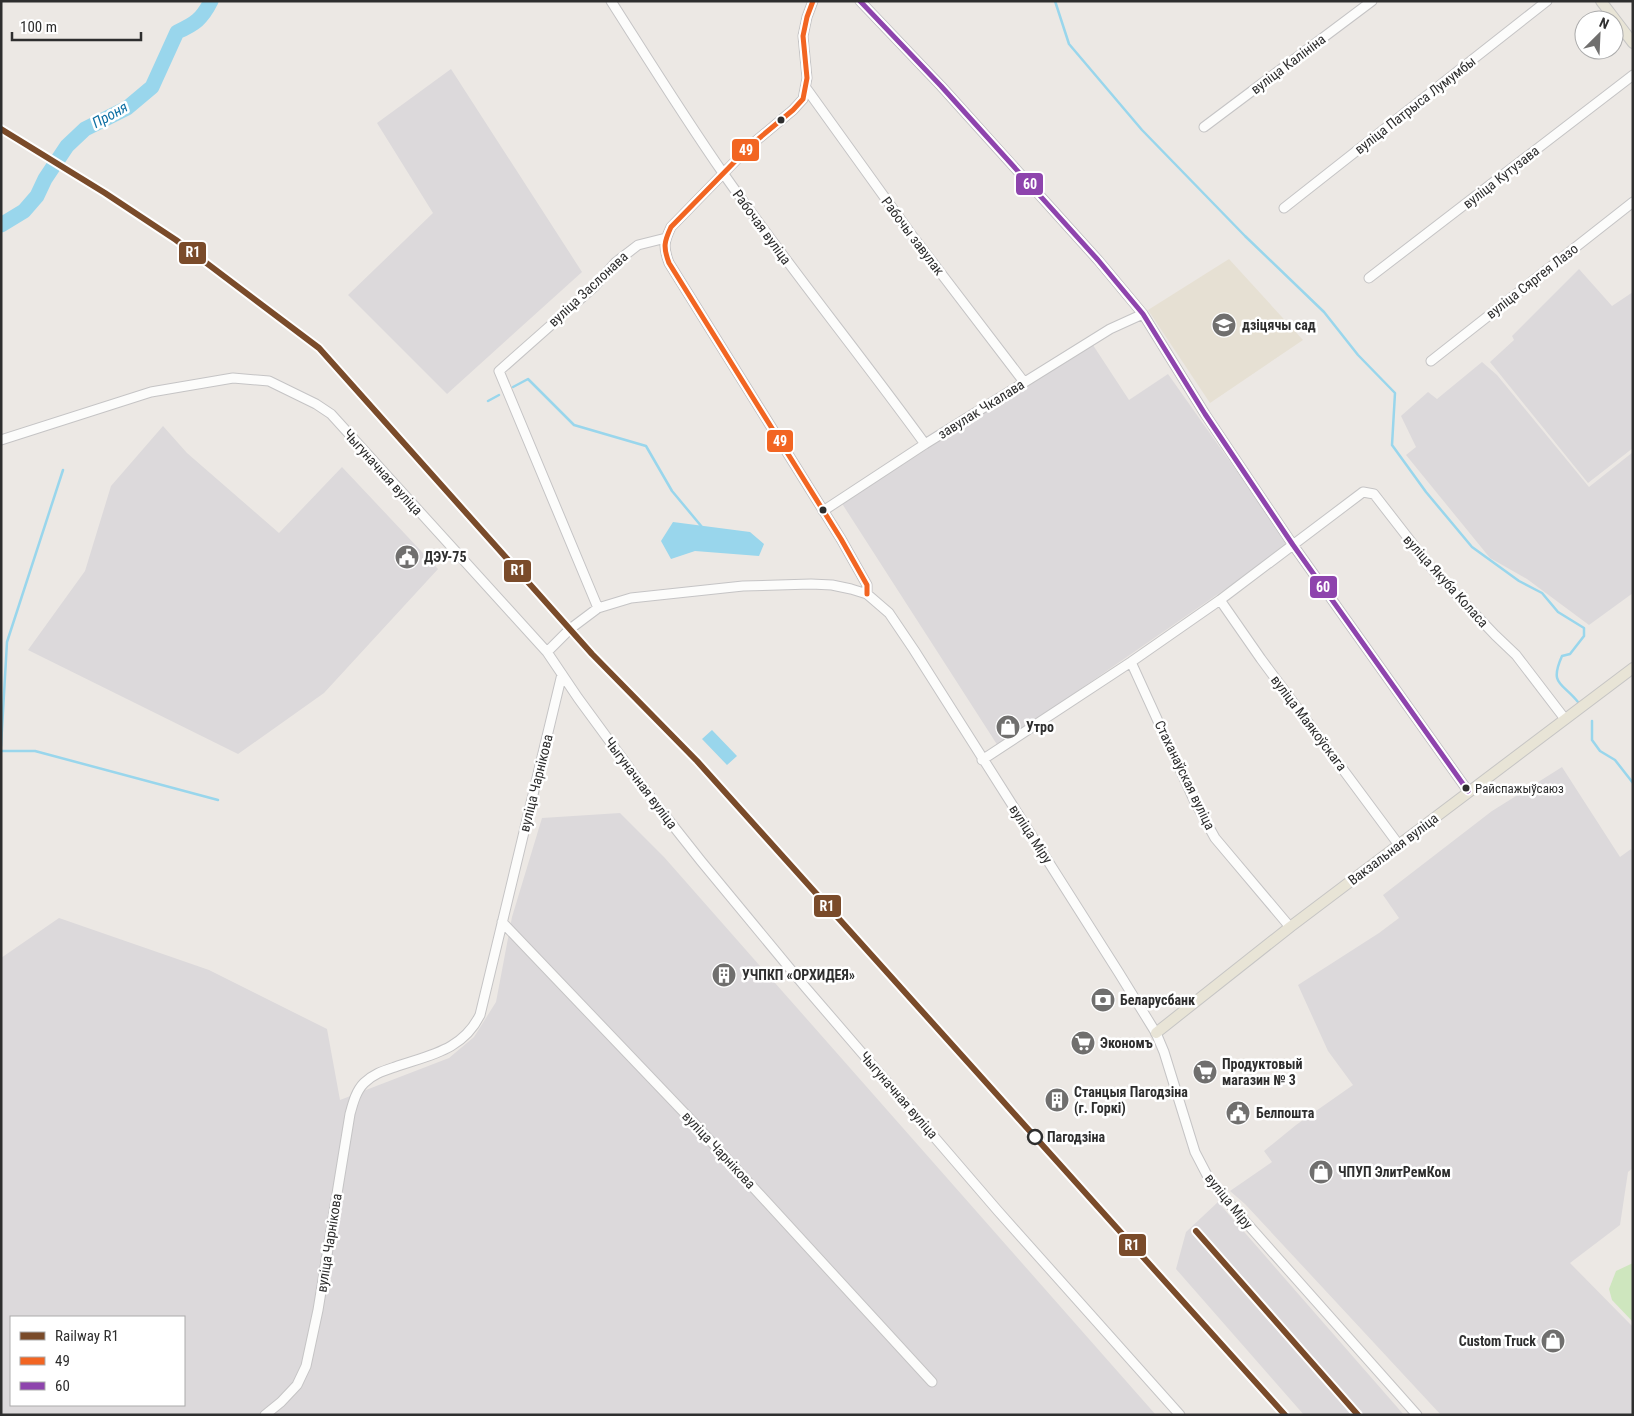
<svg xmlns="http://www.w3.org/2000/svg" width="1634" height="1416" font-family="'Roboto Condensed',sans-serif">
<style>
.industrial{fill:#dcd9db;fill-rule:evenodd}
.education{fill:#e6e0d3}
.green{fill:#cee6be}
.water{fill:#99d6ec}
.lines{fill:none;stroke-linecap:round;stroke-linejoin:round}
.stream{stroke:#99d6ec;stroke-width:2.5}
.river{stroke:#99d6ec;stroke-width:15}
.minor-casing{stroke:#c5c4c5;stroke-width:11}
.major-casing{stroke:#c6c5c4;stroke-width:12}
.minor{stroke:#fcfcfb;stroke-width:9}
.major{stroke:#e8e4d6;stroke-width:10}
.bus-1-casing{stroke:#fff;stroke-width:9}
.bus-2-casing{stroke:#fff;stroke-width:9}
.bus-1{stroke:#f26522;stroke-width:5}
.bus-2{stroke:#8e44ad;stroke-width:5}
.rail-1-casing{stroke:#fff;stroke-width:10}
.rail-1{stroke:#7a4b2a;stroke-width:6}
.bus-dot{fill:#2e2e2e;stroke:#fff;stroke-width:2}
.stop-dot{fill:#fff;stroke:#2e2e2e;stroke-width:2.5}
.labels{text-anchor:middle;stroke-width:5;stroke-linejoin:round;paint-order:stroke}
.bus-label{font-size:13px;fill:#2e2e2e;stroke:#fff;text-anchor:start}
.street-label{font-size:14px;fill:#2e2e2e;stroke:#fff}
.poi-label{font-size:14px;font-weight:bold;fill:#2e2e2e;stroke:#fff;text-anchor:start}
.stop-label{font-size:14px;font-weight:bold;fill:#2e2e2e;stroke:#fff;text-anchor:start}
.water-label{font-size:15px;font-style:italic;fill:#0d6fa3;stroke:#fff}
.line-badge{stroke:#fff;stroke-width:2}
.badge-label{font-size:14px;text-anchor:middle;font-weight:bold;fill:#fff}
</style>
<rect width="100%" height="100%" fill="#ece8e4"/>
<path class="industrial" d="M451 69 582 272 447 394 348 295 433 213 377 123Z
M1579 269 1612 306 1633 292V448L1588 483 1490 362 1514 340 1512 336Z
M1091 342 1129 400 1168 374 1289 545 998 746 841 502Z
M1482 362 1497 375 1589 487 1633 452V593L1589 625 1527 579 1490 558 1406 455 1416 447 1401 416 1428 392 1437 399Z
M163 426 187 453 279 533 342 467 438 569 324 693 238 754 28 650 85 571 111 486Z
M1562 767 1620 857 1631 849 1633 853V1168L1628 1172 1620 1225 1570 1263 1633 1327V1415H1441L1245 1204 1230 1191 1272 1162 1264 1151 1296 1125 1353 1085 1328 1051 1298 985 1379 933 1399 918 1383 895 1492 811Z
M620 813 664 857 1156 1415H1V958L59 918 209 970 327 1029 340 1100 449 1058 474 1037 496 1002 512 917 542 818ZM11 1317H184V1405H11Z
M1218 1202 1404 1415H1304L1176 1269 1186 1232Z"/>
<path class="education" d="M1229 259 1303 340 1210 403 1148 310Z"/>
<path class="green" d="M1633 1263V1322L1612 1300 1609 1289 1616 1271Z"/>
<path class="water" d="M673 522 750 532 764 544 759 556 695 551 671 559 661 541Z
M712 730 737 756 727 765 702 739Z"/>
<g class="lines">
<path class="stream" d="M1055 1 1069 44 1142 130 1245 236 1324 312 1358 355 1395 393 1392 445 1426 492 1472 547 1519 581 1542 593 1558 612 1584 628V636L1570 654 1562 656C1549 685 1562 682 1578 702
M513 387 528 379 574 425 646 446 672 491 702 527
M488 401 499 395
M1592 721V740L1600 751 1615 760 1633 783
M1 746 7 642 63 470
M1 751H35L218 800"/>
<path class="river" d="M1 225 24 211 37 196 45 179 67 146 85 129 127 108 152 87 177 32C195 24 202 19 211 1"/>
<defs>
<path id="minor" d="M611 1C648 59 684 117 723 173 788 266 859 353 925 444
M813 1 807 17 803 36 807 78 803 99 793 110 751 145 671 227C664 242 663 247 669 263L841 539 867 585V594
M860 1 941 86 1098 260 1143 314 1205 414 1293 545 1468 791
M806 88 911 234 1024 382
M1204 127 1372 1
M1284 208 1547 1
M1369 278 1633 75
M1431 361 1633 202
M1 440 151 392 233 378 269 381 316 404 331 414 547 652 578 698 652 799 701 861 806 988 998 1211 1180 1415
M823 511 925 444 1110 329 1143 314
M1220 600 1261 659 1399 845
M598 608 499 371 594 287 616 262 638 245 666 238
M547 652 570 629 598 608 631 598 743 586 811 584 832 585 851 589 867 594 889 613 914 650 1119 973 1156 1033 1164 1052 1195 1152 1207 1175 1220 1193 1417 1415
M1131 662 1194 800 1215 838 1290 927
M982 760 1131 662 1220 600 1363 492 1374 494 1433 570 1495 635 1516 655 1565 719
M502 922 695 1124 932 1382
M265 1415 281 1402 297 1385 306 1366 318 1310 350 1114C353 1103 356 1091 364 1083 373 1074 383 1071 395 1067 429 1055 462 1051 480 1015L562 674"/>
<path id="major" d="M1601 1 1633 43
M1156 1033 1290 927 1633 668"/>
</defs>
<use href="#minor" class="minor-casing"/>
<use href="#major" class="major-casing"/>
<use href="#minor" class="minor"/>
<use href="#major" class="major"/>
<defs>
<path id="bus-1" d="M813 1 807 17 803 36 807 78 803 99 793 110 751 145 671 227C664 242 663 247 669 263L841 539 867 585V594"/>
<path id="bus-2" d="M860 1 941 86 1098 260 1143 314 1205 414 1293 545 1468 791"/>
</defs>
<use href="#bus-1" class="bus-1-casing"/>
<use href="#bus-2" class="bus-2-casing"/>
<use href="#bus-1" class="bus-1"/>
<use href="#bus-2" class="bus-2"/>
<defs>
<path id="rail-1" d="M1 129 105 193 176 240 319 348 592 654 697 761 1285 1415
M1196 1231 1358 1415"/>
</defs>
<use href="#rail-1" class="rail-1-casing"/>
<use href="#rail-1" class="rail-1"/>
</g>
<defs>
<symbol id="school-disc" viewBox="-11 -11 22 22"><circle r="9.5" fill="#706f6e" stroke="#fff"/><path d="M0-5L7-2L0 1L-7-2ZM-4 1L0 2.5L4 1V4Q0 6-4 4Z" fill="#fff"/></symbol>
<symbol id="civic-disc" viewBox="-11 -11 22 22"><circle r="9.5" fill="#706f6e" stroke="#fff"/><path d="M-.6-6.5H3V-4.5H.6V-3L4-1V1h2V6H-6V1h2V-1L-.6-3ZM-1.2 2.5V6h2.4V2.5Z" fill="#fff"/></symbol>
<symbol id="shop-disc" viewBox="-11 -11 22 22"><circle r="9.5" fill="#706f6e" stroke="#fff"/><path d="M-5-2.5h2.3a2.7 3.5 0 0 1 5.4 0H5L5.5 6h-11ZM-1.5-2.5h3a1.5 2.3 0 0 0-3 0Z" fill="#fff"/></symbol>
<symbol id="building-disc" viewBox="-11 -11 22 22"><circle r="9.5" fill="#706f6e" stroke="#fff"/><path d="M-4-6H4V6H1V3H-1V6H-4ZM-2.5-4.3h1.7v1.8h-1.7ZM.8-4.3h1.7v1.8H.8ZM-2.5-1h1.7V.8h-1.7ZM.8-1h1.7V.8H.8Z" fill="#fff"/></symbol>
<symbol id="bank-disc" viewBox="-11 -11 22 22"><circle r="9.5" fill="#706f6e" stroke="#fff"/><path d="M-6-4H6V4H-6ZM0-2.3a2.3 2.3 0 1 0 0 4.6a2.3 2.3 0 1 0 0-4.6Z" fill="#fff"/></symbol>
<symbol id="supermarket-disc" viewBox="-11 -11 22 22"><circle r="9.5" fill="#706f6e" stroke="#fff"/><path d="M-6-5.5h2.5l.6 2H6L4.5 2H-2.5L-4.4-4H-6ZM-1.5 3.2a1.3 1.3 0 1 0 .1 0ZM3 3.2a1.3 1.3 0 1 0 .1 0Z" fill="#fff"/></symbol>
</defs>
<g fill-rule="evenodd">
<use href="#school-disc" x="1210" y="311" width="28" height="28"/>
<use href="#civic-disc" x="393" y="543" width="28" height="28"/>
<use href="#shop-disc" x="994" y="713" width="28" height="28"/>
<use href="#building-disc" x="710" y="961" width="28" height="28"/>
<use href="#bank-disc" x="1089" y="986" width="28" height="28"/>
<use href="#supermarket-disc" x="1069" y="1029" width="28" height="28"/>
<use href="#supermarket-disc" x="1191" y="1058" width="28" height="28"/>
<use href="#building-disc" x="1043" y="1086" width="28" height="28"/>
<use href="#civic-disc" x="1224" y="1099" width="28" height="28"/>
<use href="#shop-disc" x="1307" y="1158" width="28" height="28"/>
<use href="#shop-disc" x="1539" y="1327" width="28" height="28"/>
</g>
<g class="bus-dot">
<circle cx="781" cy="120" r="4.5"/>
<circle cx="823" cy="510" r="4.5"/>
<circle cx="1466" cy="788" r="4.5"/>
</g>
<circle class="stop-dot" cx="1035" cy="1137" r="7"/>
<g class="labels">
<g class="bus-label">
<text x="1475" y="793">Райспажыўсаюз</text>
</g>
<g class="street-label">
<text transform="translate(1288 64) rotate(-37)" y="5">вуліца Калініна</text>
<text transform="translate(1415 105) rotate(-38)" y="5">вуліца Патрыса Лумумбы</text>
<text transform="translate(1501 177) rotate(-38)" y="5">вуліца Кутузава</text>
<text transform="translate(762 227) rotate(54)" y="5">Рабочая вуліца</text>
<text transform="translate(913 236) rotate(53)" y="5">Рабочы завулак</text>
<text transform="translate(1532 281) rotate(-38)" y="5">вуліца Сяргея Лазо</text>
<text transform="translate(588 289) rotate(-43)" y="5">вуліца Заслонава</text>
<text transform="translate(981 409) rotate(-32)" y="5">завулак Чкалава</text>
<text transform="translate(383 472) rotate(48)" y="5">Чыгуначная вуліца</text>
<text transform="translate(1446 581) rotate(48)" y="5">вуліца Якуба Коласа</text>
<text transform="translate(1309 723) rotate(53)" y="5">вуліца Маякоўскага</text>
<text transform="translate(1185 775) rotate(64)" y="5">Стаханаўская вуліца</text>
<text transform="translate(536 783) rotate(-76)" y="5">вуліца Чарнікова</text>
<text transform="translate(641 783) rotate(53)" y="5">Чыгуначная вуліца</text>
<text transform="translate(1031 834) rotate(57)" y="5">вуліца Міру</text>
<text transform="translate(1393 849) rotate(-37)" y="5">Вакзальная вуліца</text>
<text transform="translate(899 1095) rotate(49)" y="5">Чыгуначная вуліца</text>
<text transform="translate(719 1150) rotate(47)" y="5">вуліца Чарнікова</text>
<text transform="translate(1229 1201) rotate(51)" y="5">вуліца Міру</text>
<text transform="translate(329 1243) rotate(-81)" y="5">вуліца Чарнікова</text>
</g>
<g class="poi-label">
<text x="1242" y="330">дзіцячы сад</text>
<text x="424" y="562">ДЭУ-75</text>
<text x="1026" y="732">Утро</text>
<text x="742" y="980">УЧПКП «ОРХИДЕЯ»</text>
<text x="1120" y="1005">Беларусбанк</text>
<text x="1100" y="1048">Экономъ</text>
<text x="1222" y="1069">Продуктовый<tspan x="1222" dy="16">магазин № 3</tspan></text>
<text x="1074" y="1097">Станцыя Пагодзіна<tspan x="1074" dy="16">(г. Горкі)</tspan></text>
<text x="1256" y="1118">Белпошта</text>
<text x="1338" y="1177">ЧПУП ЭлитРемКом</text>
<text x="1536" y="1346" text-anchor="end">Custom Truck</text>
</g>
<g class="stop-label">
<text x="1047" y="1142">Пагодзіна</text>
</g>
<g class="water-label">
<text transform="translate(110 115) rotate(-29)" y="5">Проня</text>
</g>
</g>
<g class="line-badge">
<rect x="731" y="138" width="29" height="24" rx="5" fill="#f26522"/>
<rect x="1015" y="172" width="29" height="24" rx="5" fill="#8e44ad"/>
<rect x="178" y="241" width="29" height="24" rx="5" fill="#7a4b2a"/>
<rect x="766" y="429" width="28" height="24" rx="5" fill="#f26522"/>
<rect x="503" y="559" width="29" height="24" rx="5" fill="#7a4b2a"/>
<rect x="1309" y="575" width="29" height="24" rx="5" fill="#8e44ad"/>
<rect x="813" y="894" width="29" height="24" rx="5" fill="#7a4b2a"/>
<rect x="1118" y="1233" width="29" height="24" rx="5" fill="#7a4b2a"/>
</g>
<g class="badge-label">
<text x="746" y="155">49</text>
<text x="1030" y="189">60</text>
<text x="193" y="257">R1</text>
<text x="780" y="446">49</text>
<text x="518" y="575">R1</text>
<text x="1323" y="592">60</text>
<text x="827" y="911">R1</text>
<text x="1132" y="1250">R1</text>
</g>
<rect width="1634" height="1416" fill="none" stroke="#2e2e2e" stroke-width="5"/>
<rect x="10" y="1316" width="175" height="90" fill="#ffffff" stroke="#ababab"/>
<rect x="20" y="1332" width="25" height="8" fill="#7a4b2a" stroke="#ababab"/>
<text x="55" y="1341" font-size="15" fill="#2e2e2e">Railway R1</text>
<rect x="20" y="1357" width="25" height="8" fill="#f26522" stroke="#ababab"/>
<text x="55" y="1366" font-size="15" fill="#2e2e2e">49</text>
<rect x="20" y="1382" width="25" height="8" fill="#8e44ad" stroke="#ababab"/>
<text x="55" y="1391" font-size="15" fill="#2e2e2e">60</text>
<g transform="translate(1599 35) rotate(24)"><circle r="24" fill="#ffffff" stroke="#ababab"/>
<path d="M0-4L9 19L0 12L-9 19Z" fill="#706f6e"/>
<text y="-8" font-size="14" font-weight="bold" text-anchor="middle" fill="#2e2e2e">N</text>
</g>
<path d="M12 32v8h129v-8" fill="none" stroke="#2e2e2e" stroke-width="2.5"/>
<text x="20" y="32" font-size="15" fill="#2e2e2e" stroke="#ffffff" stroke-width="4" paint-order="stroke">100 m</text>
</svg>
